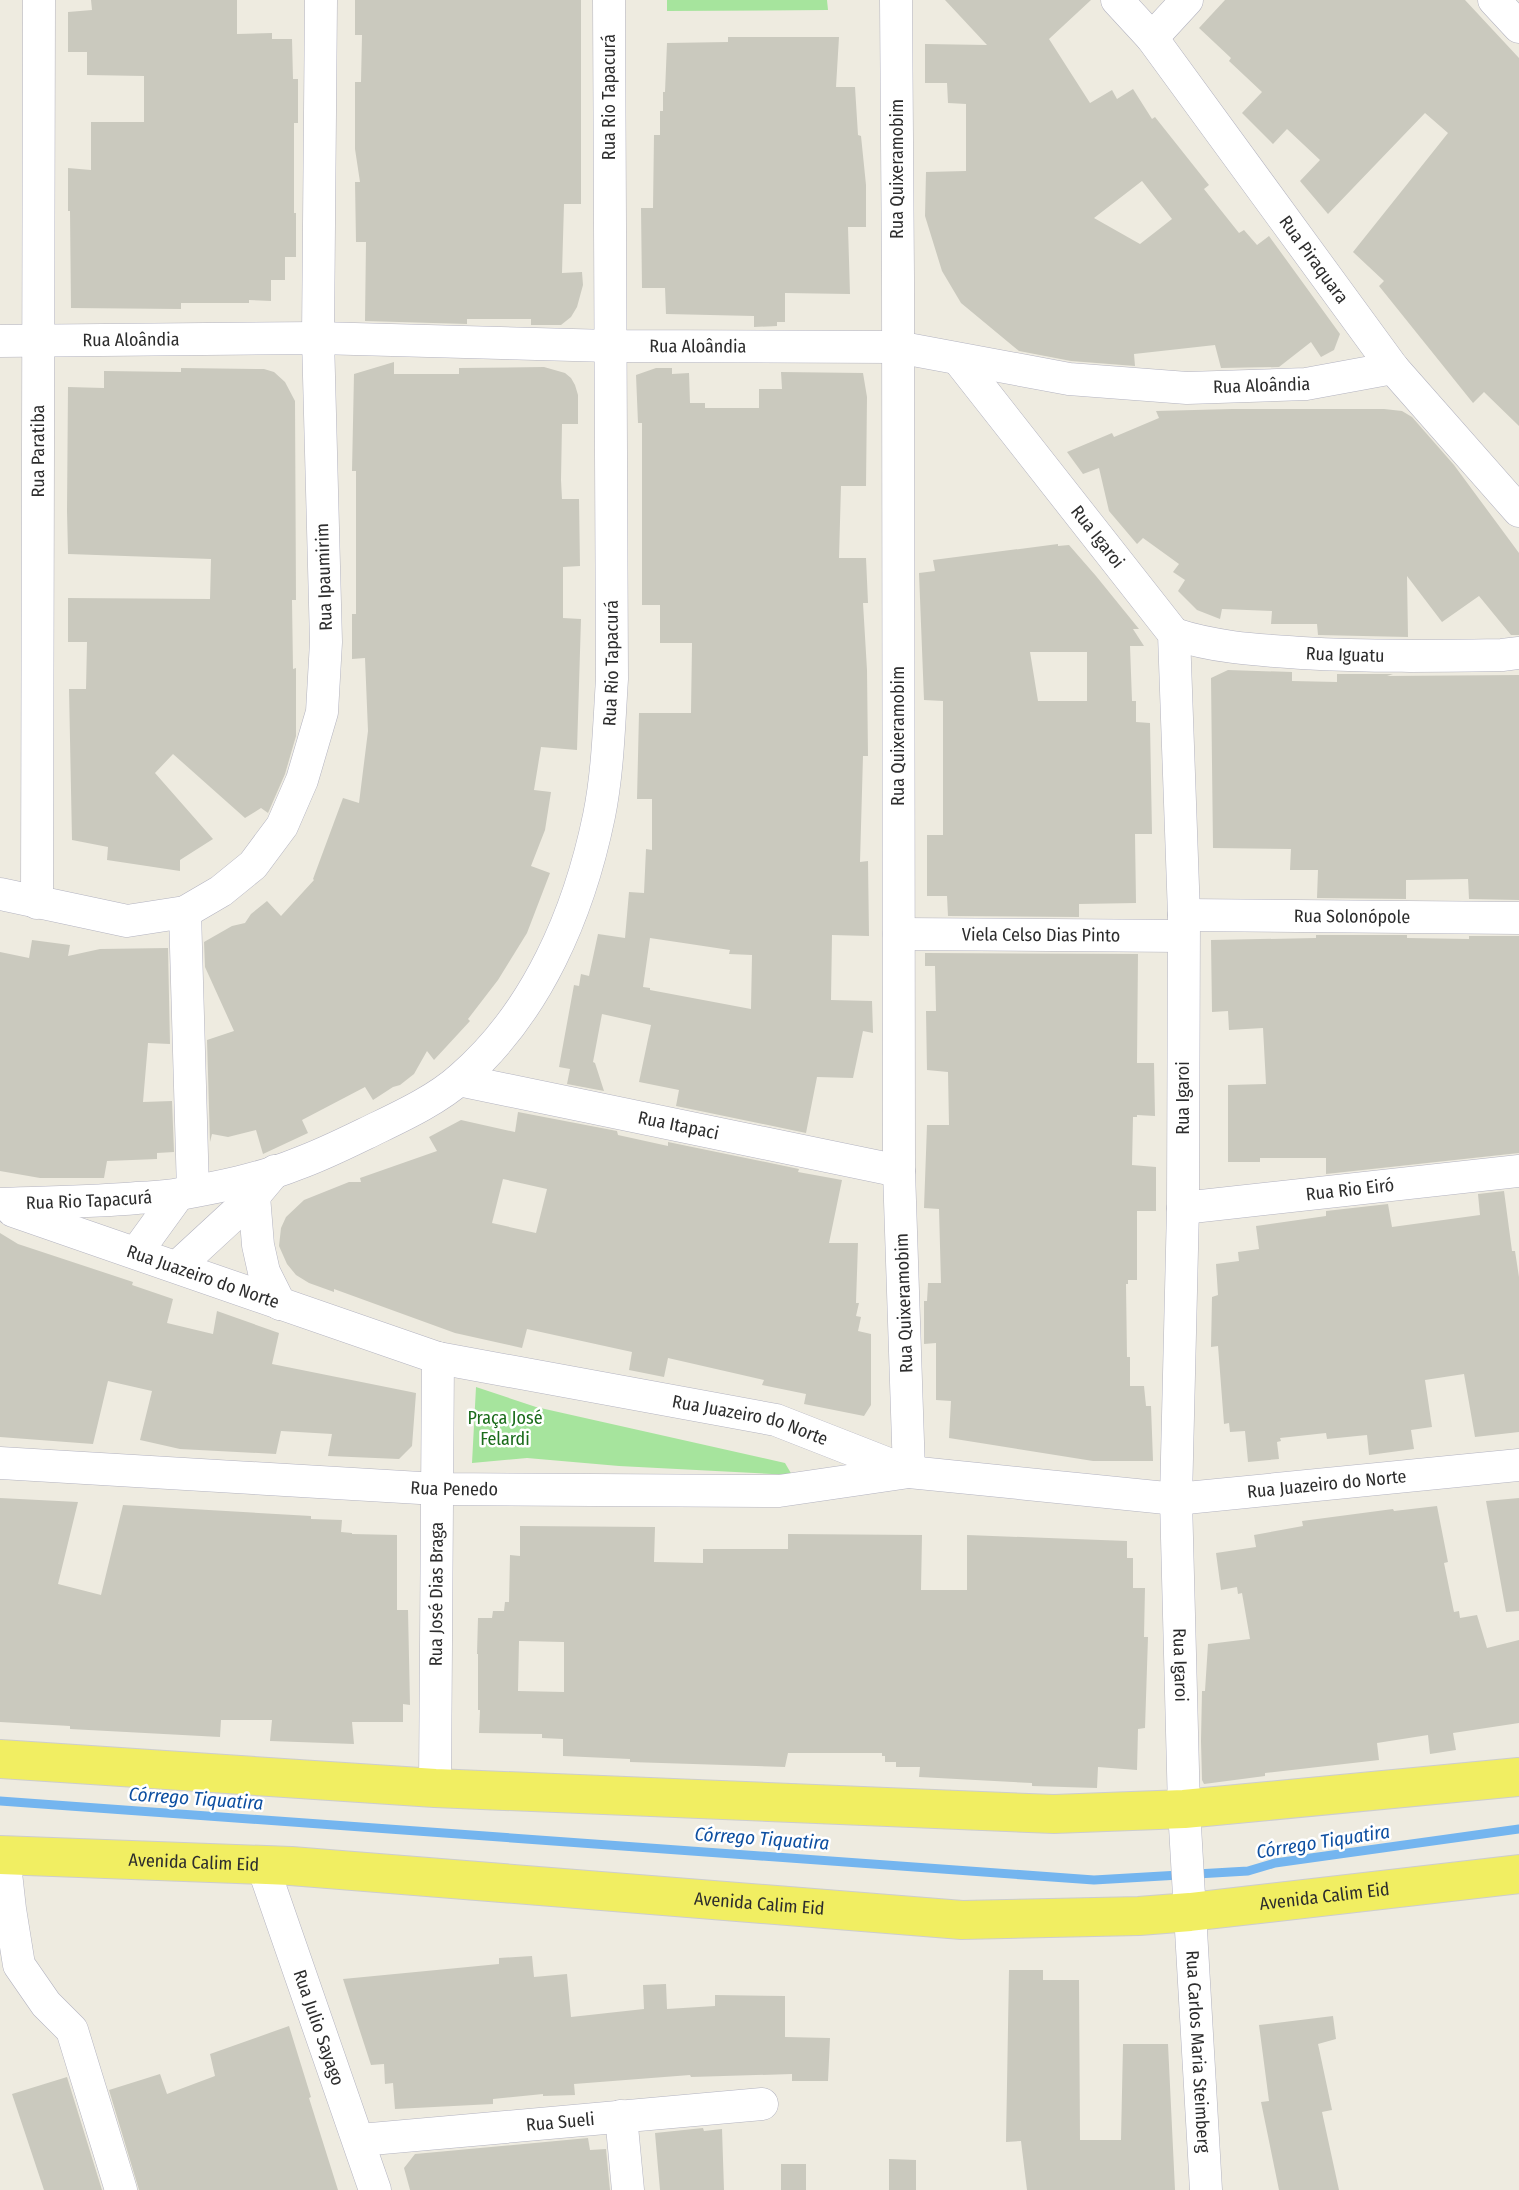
<svg xmlns="http://www.w3.org/2000/svg" width="1519" height="2190" font-family="'Fira Sans Condensed',sans-serif">
<style>
.green{fill:#a6e49d}
.lines{fill:none;stroke-linecap:round;stroke-linejoin:round}
.stream{stroke:#74b5ef;stroke-width:9}
.building{fill:#cac9be;fill-rule:evenodd}
.minor-casing{stroke:#b3b3c0;stroke-width:33}
.major-casing{stroke:#cdcdcd;stroke-width:40}
.minor{stroke:#fff;stroke-width:32}
.major{stroke:#f1ee62;stroke-width:38}
.labels{text-anchor:middle;stroke-width:5;stroke-linejoin:round;paint-order:stroke}
.street-label{font-size:18px;fill:#2d2d2d;stroke:#fff}
.park-label{font-size:18px;fill:#1b6c1b;stroke:#fff}
.water-label{font-size:19px;font-style:italic;fill:#0d4fa1;stroke:#fff}
</style>
<rect width="100%" height="100%" fill="#eeebe0"/>
<path class="green" d="M667 0H827L828 10 667 11Z
M476 1387 536 1407 785 1463 792 1475 619 1466 527 1458 472 1463Z"/>
<g class="lines">
<path class="stream" d="M0 1801 1094 1880 1248 1871 1275 1863 1519 1829"/>
</g>
<path class="building" d="M91 0H237V34L272 33V39H292L293 79H298V123H294V213H296V257H285V280H271V301L249 300V303H181V309L71 308 70 211H68V168L91 170V122H144V76L87 75V52H68V12L92 10Z
M355 0H581V204H564L562 273 582 272 583 285 577 307 571 317 561 325H531V319H467V324L365 321 366 242H356L355 182H360L355 149V82H361L362 35H355Z
M945 0H1091L1049 39 1090 103 1112 90 1117 99 1133 89 1152 119 1155 117 1209 185 1204 189 1239 233 1244 230 1257 245 1269 236 1340 334 1334 350 1321 357 1311 342 1279 367 1221 368 1215 345 1134 354 1135 366 1071 361 1019 351 961 303 942 271 925 216 926 172 966 171V104L948 103 947 83H925V44L987 45ZM1142 181 1172 219 1140 244 1094 218Z
M1225 0H1465L1519 58V426L1484 392 1473 403 1379 286 1384 281 1353 252 1448 133 1425 113 1328 214 1300 181 1320 160 1287 129 1273 144 1242 113 1262 92 1229 61 1231 58 1199 28Z
M728 37H839L836 87H855L858 135 861 136 866 185V227H848L850 294 785 293V322H777V326L754 327V316L666 314 665 288H642L641 208H653L654 135H660V111H663V92H665L667 43 728 42Z
M394 362V374H459V368L544 367 565 373 571 378 575 385 578 395V424H562L561 480 562 499H579L580 566 563 567V618L581 619 577 750 541 747 534 790 551 792 545 830 531 866 550 873 527 933 498 980 468 1019 470 1021 434 1060 427 1051 414 1074 400 1085 393 1087 373 1100 365 1087 302 1120 308 1133 263 1154 256 1130 228 1137 212 1134 210 1142 207 1040 234 1031 205 967 204 942 232 926 245 923 251 914 267 901 281 916 314 880 313 879 343 798 359 803 368 731 365 658 352 659V614H356V471H352L354 374Z
M181 368 264 369 274 372 285 382 295 401 296 600H292L293 669 296 668V736L285 774 268 813 261 808 245 818 173 754 155 773 213 839 180 860V871L107 860 108 847 72 840 69 689H86L87 642H68V598L210 599 211 559 68 554 67 511 68 387 104 388V371L181 372Z
M656 368H672V374L689 373 690 403H705V408H759V389H782L781 372 863 373 867 397 866 486H841L839 558H866L868 603H863L867 670 868 756H863L860 862 868 861 869 936 832 935 831 1000 872 1001 873 1033 863 1031 853 1078 817 1077 806 1133 676 1106 679 1090 639 1082 651 1025 602 1014 593 1062 595 1063 604 1091 567 1084 570 1069 559 1067 574 985 579 986 581 974 589 976 598 934 625 938 629 892 644 893 646 849 652 850V799H637L639 713H691L692 643H660V605H642V423H638L636 375ZM650 938 730 950 729 954 752 955 751 1009 650 990V988L643 987Z
M1232 409H1384L1402 411 1412 417 1454 465 1519 553V635H1511L1479 596 1442 622 1407 576 1408 637 1318 635 1317 624H1271L1272 611 1222 609 1220 619 1197 610 1178 591 1185 580 1173 572 1179 564 1143 538 1137 544 1109 511 1099 468 1083 474 1067 452 1112 433 1114 437 1159 418 1156 411Z
M1058 544V546L1069 545 1096 576 1139 629H1133L1144 646H1130L1132 701H1136V722L1150 723 1152 834H1135L1136 903 1079 904V917L948 916 947 896H927V835H943V701L924 700 919 573 935 571 933 560ZM1030 652H1087V701H1038Z
M1228 670 1292 672V681L1337 682V674H1393L1387 676 1519 675V900L1469 899 1468 879 1406 880V899L1317 898 1318 870H1290L1291 849 1213 848 1211 678Z
M1316 935H1407V938L1469 939V936H1519V1153L1326 1174V1158H1260V1162H1228V1085L1266 1084 1263 1028 1229 1030 1228 1011 1212 1012 1211 940 1316 938Z
M32 940 70 945 68 956 100 949 168 948 170 1044 148 1043 143 1102 172 1101 174 1152 157 1153V1159L107 1161 104 1178H40L0 1171V952L29 958Z
M925 953 1138 954 1137 1063H1154L1155 1116 1137 1115V1117H1133L1132 1165 1156 1167V1211H1137V1280H1128V1284H1126L1127 1357H1130V1386H1144L1146 1406H1151L1153 1461H1093L949 1438 951 1401 936 1400V1343L924 1344V1301H927L928 1283H941L939 1209 924 1208 927 1125H949L948 1072 927 1070 926 1011H936L935 966H925Z
M518 1112 617 1131 618 1135 668 1146V1142L799 1169 798 1172 842 1180 829 1243H858L856 1303H859L856 1316 861 1317 858 1331 871 1334V1405L864 1416 804 1404 806 1394 762 1385 764 1380 668 1358 664 1377 629 1370 632 1352 527 1329 522 1348 455 1333 334 1289V1292L309 1283 296 1275 287 1264 279 1246 281 1228 286 1217 304 1200 349 1182H361L360 1178 437 1151 429 1137 461 1120 515 1132ZM503 1179 547 1189 536 1233 492 1223Z
M1504 1191 1512 1251H1515L1519 1277V1432L1475 1437 1464 1374 1425 1380 1432 1427 1411 1430 1414 1449 1369 1455 1367 1435 1327 1439 1326 1433 1280 1438 1281 1441 1277 1442 1279 1459 1248 1462 1245 1431 1230 1432 1229 1423 1224 1424 1218 1346 1211 1347 1212 1297 1218 1295 1216 1264 1239 1261 1238 1252 1259 1249 1256 1226 1326 1216V1211L1388 1204 1392 1227 1480 1215 1478 1194Z
M0 1233 18 1244 133 1282 132 1285 173 1299 167 1323 213 1334 217 1311 279 1333 272 1364 416 1393 412 1446 399 1459 328 1456 332 1434 281 1431 276 1454 180 1449 140 1440 152 1391 108 1381 93 1444 0 1437Z
M0 1498 78 1502 58 1584 101 1595 123 1505 311 1516V1519L342 1520 341 1532 352 1533V1534L397 1535V1610H408L410 1705 403 1704V1722H352L354 1744 270 1741 272 1720H221L220 1737 70 1729V1726L0 1722Z
M1519 1498V1611L1506 1612 1486 1501Z
M1437 1506 1448 1562 1444 1563 1454 1612 1459 1611 1460 1618 1477 1615 1487 1648 1519 1640V1723L1453 1733 1456 1750 1430 1754 1428 1735 1377 1743 1379 1760 1265 1773V1776L1204 1784 1202 1780 1201 1741 1202 1691H1205L1208 1644 1250 1639 1242 1593 1238 1594 1237 1587 1221 1590 1216 1553 1256 1547 1254 1535 1303 1526 1302 1521 1393 1509 1394 1511Z
M520 1526 655 1527 654 1562 703 1563V1549H788V1534L922 1535 921 1590H967V1535L1127 1541V1558H1133V1588H1145L1144 1637H1148L1145 1728 1138 1729 1137 1770 1098 1767 1097 1788 1032 1786V1783L919 1777 920 1767H896V1762H885V1756H882V1753H788L785 1767 630 1762V1759L563 1756V1739L542 1738V1734L479 1733 480 1710H478V1654H477L478 1618H492L493 1611H504L505 1602H509L510 1555 520 1556ZM519 1641 564 1642V1692L518 1691Z
M532 1956 534 1977 567 1974 571 2017 644 2009 643 1985 666 1984 667 2009 715 2006V1995L785 1996V2037L830 2038 828 2081H792V2074L691 2077 690 2075 574 2084 575 2095 543 2096V2094L493 2099V2104L395 2109 393 2083 385 2084 384 2064 371 2065 343 1979 499 1964V1958Z
M1009 1970H1043V1980H1079L1080 2140H1121L1123 2044H1168L1175 2190H1027L1021 2141 1006 2142Z
M1333 2016 1336 2039 1318 2044 1332 2110 1322 2112 1339 2190H1279L1261 2102 1269 2101 1259 2025Z
M289 2026 311 2097 309 2098 338 2190H139L109 2090 160 2074 167 2094 215 2076 210 2054Z
M67 2077 102 2190H44L12 2094Z
M703 2128 704 2131 722 2129 724 2190H660L655 2133Z
M588 2138 590 2150 606 2149 610 2190H410L404 2168 415 2154Z
M889 2159 916 2160V2190H889Z
M781 2164H806V2190H781Z"/>
<g class="lines">
<defs>
<g id="minor">
<path id="s1" d="M1117 0 1152 38 1393 368 1519 511"/>
<path d="M1494 0 1519 27"/>
<path d="M1152 38 1187 0"/>
<path id="s2" d="M0 341 318 338 610 346 897 347 1069 379 1187 388 1306 384 1393 368"/>
<path id="s3" d="M958 359 1174 634 1184 915 1183 1208 1176 1499 1184 1809 1206 2190"/>
<path id="s4" d="M1174 634C1216 648 1259 650 1302 653 1369 657 1435 656 1502 655L1519 653"/>
<path d="M0 894 127 921 185 912 221 891 253 865 282 826 302 780 322 712 326 642 318 338 321 0"/>
<path id="s5" d="M37 903 39 0"/>
<path d="M185 912 193 1191"/>
<path id="s6" d="M1184 915 1519 918"/>
<path id="s7" d="M899 934 1183 936"/>
<path id="s8" d="M459 1080 899 1171"/>
<path d="M254 1196 258 1245 264 1272 280 1304"/>
<path id="s9" d="M0 1204C46 1202 92 1202 137 1198 151 1197 166 1197 180 1194 219 1187 260 1179 297 1164 325 1154 352 1140 379 1127 406 1114 439 1098 461 1078 537 1012 579 913 599 816 608 772 609 724 612 679L609 0"/>
<path id="s10" d="M1183 1208 1519 1171"/>
<path id="s11" d="M13 1211 438 1358 776 1420 909 1472 1176 1499 1519 1465"/>
<path d="M136 1253 178 1195"/>
<path d="M177 1267 254 1196 275 1171"/>
<path id="s12" d="M0 1463 437 1489 779 1491 909 1472 899 1171 898 278 896 0"/>
<path id="s13" d="M435 1788 438 1358"/>
<path d="M4 1855 10 1909 19 1965 46 2004 72 2030 121 2190"/>
<path id="s14" d="M262 1864 375 2190"/>
<path d="M621 2116 628 2190"/>
<path id="s15" d="M360 2140 762 2104"/>
</g>
<g id="major">
<path d="M0 1759 435 1788 1054 1814 1184 1809 1519 1777"/>
<path id="s16" d="M0 1855 291 1866 962 1920 1139 1916 1190 1912 1519 1874"/>
</g>
</defs>
<use href="#minor" class="minor-casing"/>
<use href="#major" class="major-casing"/>
<use href="#minor" class="minor"/>
<use href="#major" class="major"/>
</g>
<g class="labels">
<g class="street-label">
<text transform="translate(609 97) rotate(-90)" y="6">Rua Rio Tapacurá</text>
<text transform="translate(897 169) rotate(-90)" y="6">Rua Quixeramobim</text>
<text dy="6" stroke="none"><textPath href="#s1" startOffset="326">Rua Piraquara</textPath></text>
<text dy="6" stroke="none"><textPath href="#s2" startOffset="131">Rua Aloândia</textPath></text>
<text dy="6" stroke="none"><textPath href="#s2" startOffset="698">Rua Aloândia</textPath></text>
<text dy="6" stroke="none"><textPath href="#s2" startOffset="1265">Rua Aloândia</textPath></text>
<text dy="6" stroke="none"><textPath href="#s5" startOffset="452">Rua Paratiba</textPath></text>
<text dy="6" stroke="none"><textPath href="#s3" startOffset="226">Rua Igaroi</textPath></text>
<text transform="translate(324 577) rotate(-92)" y="6">Rua Ipaumirim</text>
<text dy="6" stroke="none"><textPath href="#s4" startOffset="173">Rua Iguatu</textPath></text>
<text dy="6" stroke="none"><textPath href="#s9" startOffset="942">Rua Rio Tapacurá</textPath></text>
<text transform="translate(898 736) rotate(-90)" y="6">Rua Quixeramobim</text>
<text dy="6" stroke="none"><textPath href="#s6" startOffset="168">Rua Solonópole</textPath></text>
<text dy="6" stroke="none"><textPath href="#s7" startOffset="142">Viela Celso Dias Pinto</textPath></text>
<text transform="translate(1183 1098) rotate(-90)" y="6">Rua Igaroi</text>
<text dy="6" stroke="none"><textPath href="#s8" startOffset="224">Rua Itapaci</textPath></text>
<text dy="6" stroke="none"><textPath href="#s10" startOffset="168">Rua Rio Eiró</textPath></text>
<text dy="6" stroke="none"><textPath href="#s9" startOffset="89">Rua Rio Tapacurá</textPath></text>
<text dy="6" stroke="none"><textPath href="#s11" startOffset="201">Rua Juazeiro do Norte</textPath></text>
<text transform="translate(904 1303) rotate(-92)" y="6">Rua Quixeramobim</text>
<text dy="6" stroke="none"><textPath href="#s11" startOffset="768">Rua Juazeiro do Norte</textPath></text>
<text dy="6" stroke="none"><textPath href="#s11" startOffset="1356">Rua Juazeiro do Norte</textPath></text>
<text dy="6" stroke="none"><textPath href="#s12" startOffset="455">Rua Penedo</textPath></text>
<text dy="6" stroke="none"><textPath href="#s13" startOffset="194">Rua José Dias Braga</textPath></text>
<text dy="6" stroke="none"><textPath href="#s3" startOffset="1381">Rua Igaroi</textPath></text>
<text dy="6" stroke="none"><textPath href="#s16" startOffset="194">Avenida Calim Eid</textPath></text>
<text dy="6" stroke="none"><textPath href="#s16" startOffset="1328">Avenida Calim Eid</textPath></text>
<text dy="6" stroke="none"><textPath href="#s16" startOffset="761">Avenida Calim Eid</textPath></text>
<text dy="6" stroke="none"><textPath href="#s14" startOffset="173">Rua Julio Sayago</textPath></text>
<text dy="6" stroke="none"><textPath href="#s3" startOffset="1768">Rua Carlos Maria Steimberg</textPath></text>
<text dy="6" stroke="none"><textPath href="#s15" startOffset="201">Rua Sueli</textPath></text>
</g>
<g class="park-label">
<text x="505" y="1424">Praça José<tspan x="505" dy="21">Felardi</tspan></text>
</g>
<g class="water-label">
<text transform="translate(196 1798) rotate(4)" y="7">Córrego Tiquatira</text>
<text transform="translate(762 1838) rotate(4)" y="7">Córrego Tiquatira</text>
<text transform="translate(1323 1841) rotate(-9)" y="7">Córrego Tiquatira</text>
</g>
</g>
</svg>
